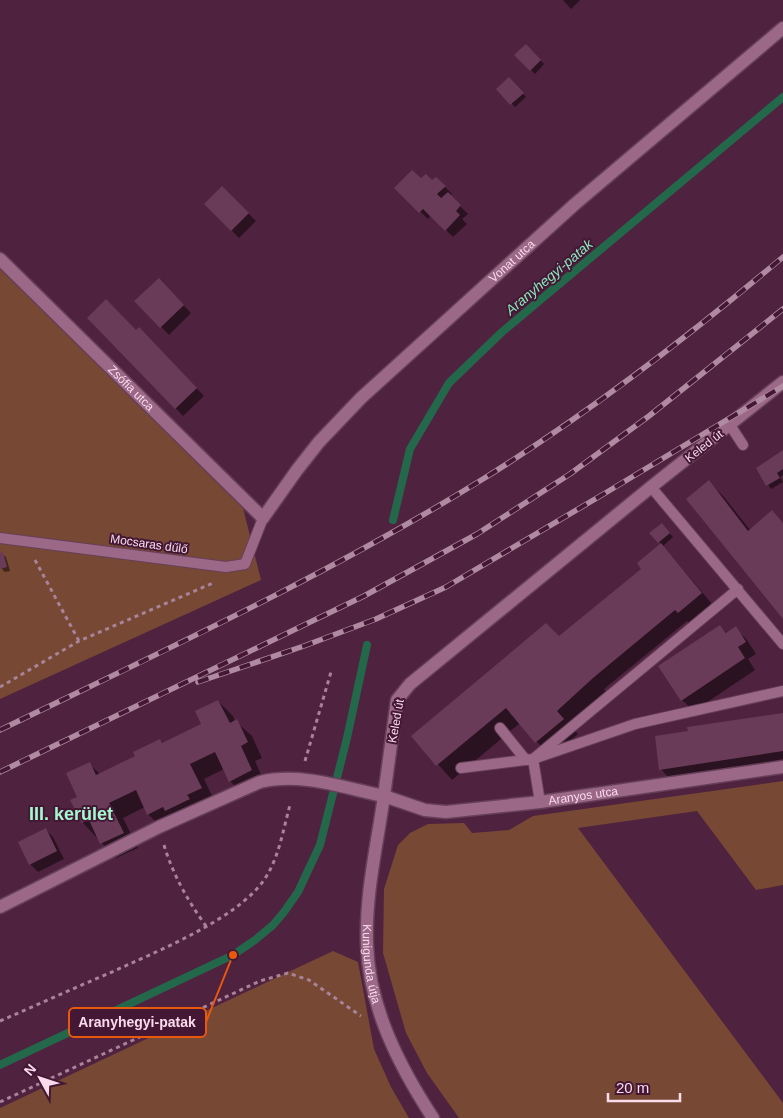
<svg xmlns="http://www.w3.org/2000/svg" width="783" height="1118" font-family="Helvetica,sans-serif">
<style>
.green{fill:#774834}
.shadow{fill:#0007}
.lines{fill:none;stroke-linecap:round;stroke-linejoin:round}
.stream{stroke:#24684c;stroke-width:8}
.building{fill:#6a3b58}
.service-casing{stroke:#663f59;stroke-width:12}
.minor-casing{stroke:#663f59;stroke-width:15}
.tertiary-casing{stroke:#663f59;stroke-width:15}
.path{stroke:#a8839a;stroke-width:3;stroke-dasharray:4 4;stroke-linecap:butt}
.service{stroke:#9c6887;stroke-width:10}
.minor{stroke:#9c6887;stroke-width:12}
.tertiary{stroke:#9c6887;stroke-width:12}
.rail-casing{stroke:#af8aa1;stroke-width:5.5}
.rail{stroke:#441835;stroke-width:4;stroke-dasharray:11;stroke-linecap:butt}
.labels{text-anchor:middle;stroke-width:4;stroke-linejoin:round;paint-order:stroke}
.street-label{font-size:12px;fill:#f9dbec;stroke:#441835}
.water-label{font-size:14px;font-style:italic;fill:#87e9bc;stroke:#441835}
.district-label{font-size:18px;font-weight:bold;fill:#a4f9d0;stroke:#441835}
.leader{fill:none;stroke:#e8590c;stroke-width:2}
.callout-dot{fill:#e8590c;stroke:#441835;stroke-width:2}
.callout{fill:#441835;stroke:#e8590c;stroke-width:2}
.callout-label{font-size:14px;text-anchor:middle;font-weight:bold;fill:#f9dbec}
</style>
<rect width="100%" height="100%" fill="#4f223f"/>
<path class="green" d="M0 251 71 326 240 496 261 580 0 699Z
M783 781V885L756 890 697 811 578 828 783 1103V1118H459L427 1073 406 1033 383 953 384 889 398 845 410 833 428 824 464 823 472 833 509 830 533 816Z
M333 951 358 962 374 1049 391 1087 409 1118H0V1108Z"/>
<path class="shadow" d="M563 0H580L571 9Z
M526 46 544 64 535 74 516 55Z
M509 79 526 97 515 107 498 89Z
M436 178 452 194 450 196 468 214 462 219 467 224 453 237 431 215 428 219 396 188 421 180 432 182Z
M222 187 256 221 239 238 206 204Z
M159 280 191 313 169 335 136 301Z
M89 318 136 332 139 329 204 396 183 416Z
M783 452V475L780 477 783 482 771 489 758 469Z
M709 482 724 497 750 530 772 512 783 523V617Z
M665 528 673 537 663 546 713 605 691 624 687 621 604 689 607 693 571 727 578 734 551 757 520 723 452 780 413 736 566 647 643 569 661 544 651 533Z
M0 554H2L6 557 10 571 5 572 2 569Z
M720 626 728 634 735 628 747 640 756 654 748 659 755 670 694 711 682 700Z
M218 701 233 716 235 721 252 736 262 758 255 761 266 786 245 796 230 781 224 769 204 779 216 804 202 810 204 814 181 825 178 822 163 829 148 814 145 807 123 818 138 848 116 858 83 823 72 801 79 797 89 764 100 774 137 756 160 740 163 743 203 724Z
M783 714V764L705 776 701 772 668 777 661 769Z
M46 830 53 837 64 859 38 872 30 864Z"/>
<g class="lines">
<path class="stream" d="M393 520 410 449 449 383 502 332 783 97
M0 1065 233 955 255 940 273 925 284 912 298 892 320 845 347 738 367 645"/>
</g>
<path class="building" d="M526 44 541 60 530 71 514 55Z
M509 77 524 93 510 105 496 89Z
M412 170 421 178 426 174 432 180 436 177 446 186 437 194 441 198 448 192 461 205 456 211 460 215 445 231 423 209 419 213 394 188Z
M222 186 249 213 231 231 204 204Z
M159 278 184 305 160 328 134 301Z
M106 299 136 330 139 327 197 388 175 409 87 318Z
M783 450V469L777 473 780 478 766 486 756 468Z
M709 480 748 531 772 510 783 523V619L686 499Z
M662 523 670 533 658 543 649 533Z
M661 543 702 593 678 613 675 610 593 678 557 711 564 719 535 743 506 708 436 766 411 736 546 623 559 636 641 569 637 563Z
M3 552 7 567 0 569V553Z
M720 625 726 633 736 626 746 642 738 647 745 658 681 701 658 666Z
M218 700 230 723 237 719 248 742 241 746 252 770 229 782 215 752 190 764 202 788 187 795 190 799 165 811 163 807 147 815 136 790 109 803 124 833 100 844 89 820 82 823 70 800 77 797 66 773 90 762 96 775 135 756 133 752 160 739 162 743 201 724 195 711Z
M783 713V751L659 770 655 736 688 731 687 727Z
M46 828 57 851 29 865 18 842Z"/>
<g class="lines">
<defs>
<path id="service" d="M730 425 743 445
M651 487 783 644
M0 538 226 567 245 564 263 518
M500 728 525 759
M461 768 533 759 738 589
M540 802 533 759 635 724 783 691"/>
<g id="minor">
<path id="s1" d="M0 259 263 518 297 470 319 442 361 398 575 204 783 28"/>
<path id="s2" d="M783 382 651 487 410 684 397 700 384 796 425 810 446 812 540 802 783 767"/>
</g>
<g id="tertiary">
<path id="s3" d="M0 907 159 827 260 782C301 772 344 788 384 796 377 845 365 895 367 945 369 1007 399 1066 433 1118"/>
</g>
</defs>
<use href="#service" class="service-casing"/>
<use href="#minor" class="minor-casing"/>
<use href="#tertiary" class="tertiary-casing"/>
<path class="path" d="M35 560 79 641
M0 687 79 641 213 583
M305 761 331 672
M164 845C173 875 188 901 206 926
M0 1021C37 1005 74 988 112 972 155 952 236 920 264 880 279 858 283 830 290 805
M0 1102 260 981 288 973 309 980 361 1016"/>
<use href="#service" class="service"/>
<use href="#minor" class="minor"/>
<use href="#tertiary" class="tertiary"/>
<defs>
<path id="rail" d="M198 682 304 646 376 619 446 587 607 492 783 386
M0 730C163 651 328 575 483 479 589 413 688 337 783 257
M0 772 364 596 477 534 570 474 649 416 783 309"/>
</defs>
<use href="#rail" class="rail-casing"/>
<use href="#rail" class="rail"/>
</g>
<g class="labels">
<g class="street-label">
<text dy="4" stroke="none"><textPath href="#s1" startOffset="728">Vonat utca</textPath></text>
<text dy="4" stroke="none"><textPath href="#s1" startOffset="184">Zsófia utca</textPath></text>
<text transform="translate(704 446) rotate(-38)" y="4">Keled út</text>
<text transform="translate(149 544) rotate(8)" y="4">Mocsaras dűlő</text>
<text transform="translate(396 721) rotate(-80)" y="4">Keled út</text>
<text dy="4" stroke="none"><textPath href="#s2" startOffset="800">Aranyos utca</textPath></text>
<text dy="4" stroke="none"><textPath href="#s3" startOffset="584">Kunigunda útja</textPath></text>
</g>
<g class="water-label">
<text transform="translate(549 277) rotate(-40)" y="5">Aranyhegyi-patak</text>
</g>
<g class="district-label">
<text x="71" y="820">III. kerület</text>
</g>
</g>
<path class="leader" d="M233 955L206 1022"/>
<circle class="callout-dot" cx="233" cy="955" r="5"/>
<rect class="callout" x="69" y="1008" width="137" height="29" rx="5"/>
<g class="callout-label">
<text x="137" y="1027">Aranyhegyi-patak</text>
</g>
<g transform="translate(40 1078) rotate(310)" stroke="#441835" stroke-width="4" paint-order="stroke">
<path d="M0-4L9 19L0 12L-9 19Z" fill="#f9dbec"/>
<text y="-8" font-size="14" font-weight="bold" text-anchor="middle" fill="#f9dbec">N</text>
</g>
<path d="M608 1093v8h72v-8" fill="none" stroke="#f9dbec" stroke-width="2.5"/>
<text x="616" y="1093" font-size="15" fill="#f9dbec" stroke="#441835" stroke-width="4" paint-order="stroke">20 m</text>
</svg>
